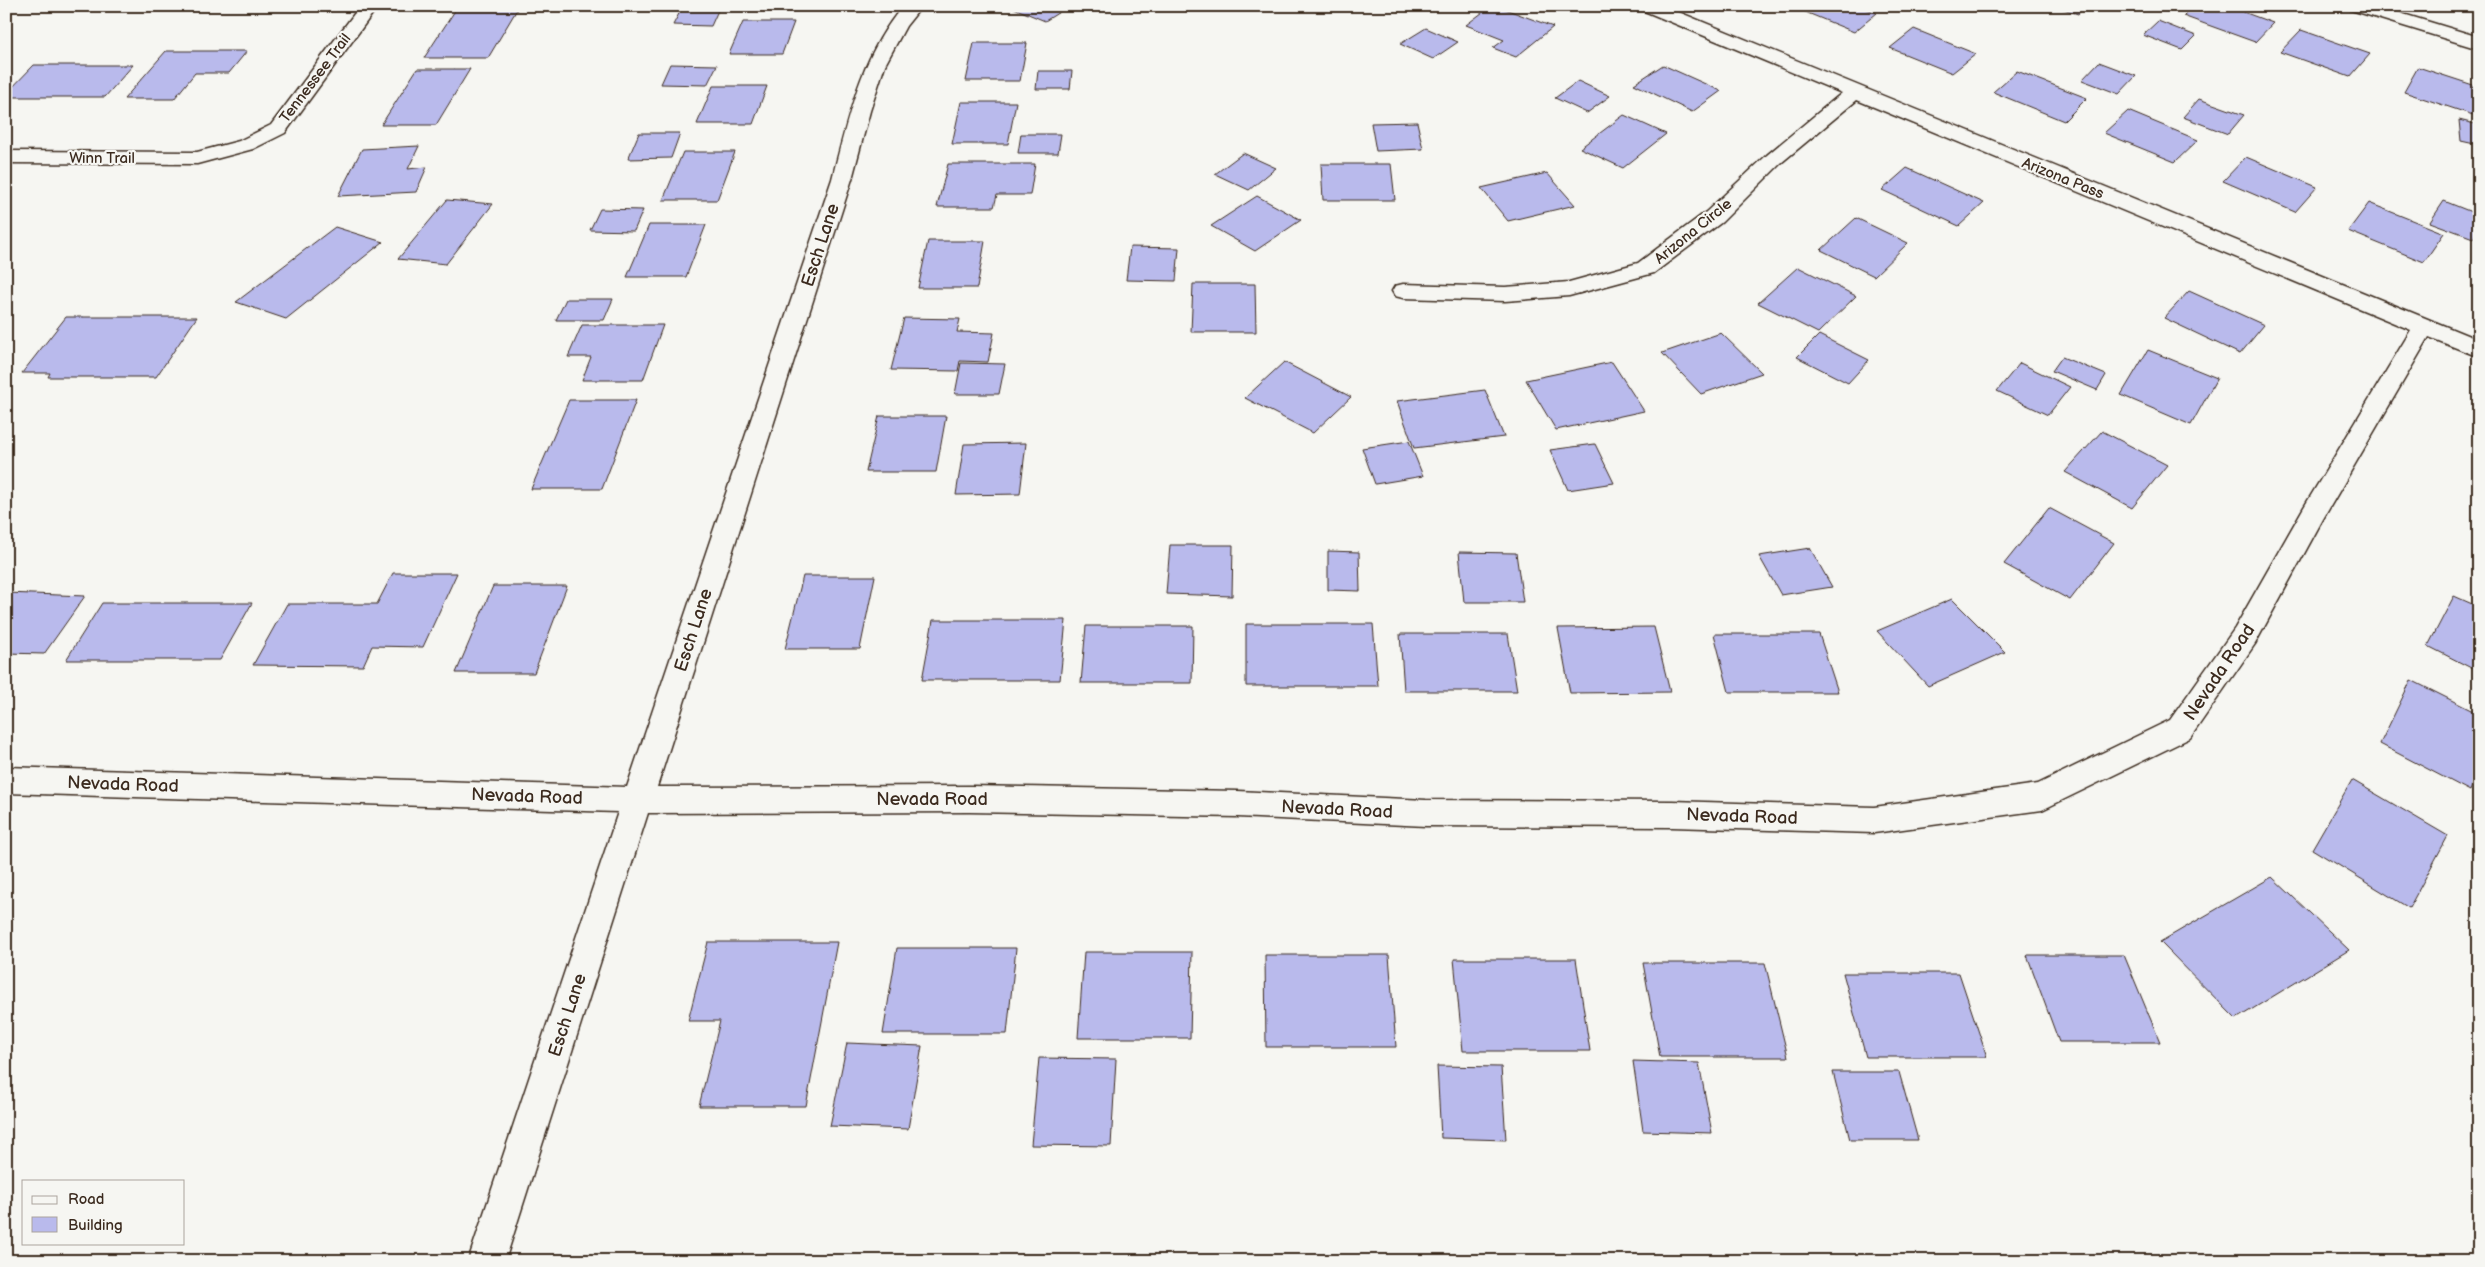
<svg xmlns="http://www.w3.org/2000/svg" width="2485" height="1267" font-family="'Balsamiq Sans',sans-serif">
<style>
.building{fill:#b9baec;stroke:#3b2a1e}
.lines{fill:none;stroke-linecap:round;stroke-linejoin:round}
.minor-casing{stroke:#3b2a1e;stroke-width:3}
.minor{fill:#f6f6f2;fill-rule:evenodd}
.labels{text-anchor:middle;stroke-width:4.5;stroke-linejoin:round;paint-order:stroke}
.far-street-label{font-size:15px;fill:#3b2a1e;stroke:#f6f6f2}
.street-label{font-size:18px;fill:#3b2a1e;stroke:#f6f6f2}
</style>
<rect width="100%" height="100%" fill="#f6f6f2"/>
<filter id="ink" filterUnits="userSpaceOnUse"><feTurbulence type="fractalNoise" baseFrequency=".02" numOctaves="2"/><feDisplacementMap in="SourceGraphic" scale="10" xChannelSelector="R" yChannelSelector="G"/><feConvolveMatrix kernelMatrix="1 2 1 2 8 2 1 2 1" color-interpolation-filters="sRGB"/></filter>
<g filter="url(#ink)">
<path class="building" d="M458 6H519L488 58H424Z
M683 6H720L711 26 673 25Z
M1009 6H1069L1045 21Z
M1491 6H1497L1553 27 1516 57 1493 48 1504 40 1466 25Z
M1803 6H1859L1877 13 1854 32 1798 9Z
M2055 6H2085L2078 14Z
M2193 6H2227L2273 23 2255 42 2183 16Z
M2158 21 2196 36 2182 50 2143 35Z
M743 22H794L782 54H729Z
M1426 28 1458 42 1433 59 1400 44Z
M1914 29 1976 54 1952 73 1890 48Z
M2301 30 2370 54 2350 77 2280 52Z
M974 43H1027L1020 81H966Z
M166 51H247L229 73H195L174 99H124Z
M2099 62 2136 76 2119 94 2082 80Z
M670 64 717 65 707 85 661 84Z
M34 65H133L105 97H6V94Z
M1663 65 1721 91 1692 112 1634 84Z
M2418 67 2479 87V117L2404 92Z
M417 69H470L436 125H381Z
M1038 71H1072L1070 89H1036Z
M2017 71 2087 98 2064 121 1993 92Z
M1578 81 1610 96 1587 113 1555 98Z
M713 86H767L753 124H697Z
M2199 99 2244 115 2228 134 2183 117Z
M961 102H1016L1008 144H952Z
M2128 111 2198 140 2175 162 2104 133Z
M1624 115 1666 134 1623 168 1580 148Z
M2459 120 2479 125V145L2461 141Z
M1417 122 1423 149 1376 151 1371 123Z
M639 133H680L671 158 628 159Z
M1021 134H1061L1058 153H1018Z
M419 146 408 169 427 167 416 192 338 196 362 149Z
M683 152H735L717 200H663Z
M1243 153 1276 168 1249 190 1215 174Z
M2246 157 2317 187 2295 212 2223 181Z
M948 164H1035L1030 195H997L994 207H937Z
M1321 164H1391L1395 200H1323Z
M1907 168 1984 203 1959 226 1882 190Z
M1547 173 1575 205 1508 221 1481 188Z
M1257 196 1301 220 1255 251 1211 226Z
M447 200 493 204 446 264 398 259Z
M2444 201 2479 215V229L2473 238 2430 222Z
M2369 203 2444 233 2424 262 2348 231Z
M600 209 643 210 634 231 590 230Z
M1856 218 1908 243 1874 276 1821 250Z
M649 225H706L686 277H627Z
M335 227 383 242 286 319 236 302Z
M928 241H985L977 288H918Z
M1130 247 1179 248 1176 281 1126 280Z
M1798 267 1856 296 1818 333 1758 303Z
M1193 284H1255L1256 332H1191Z
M2189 291 2264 325 2240 354 2164 318Z
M566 299H613L604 320H556Z
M66 317H197L156 377H48L50 373H22Z
M904 318 960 319 957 332 994 333 988 362 960 361 958 371 891 370Z
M582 325H663L643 380H582L591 357H568Z
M1721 333 1762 373 1701 394 1662 353Z
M1819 335 1869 360 1848 383 1797 357Z
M2148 350 2217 378 2191 425 2121 395Z
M2062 357 2106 375 2097 390 2052 371Z
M1284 362 1351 397 1313 433 1245 398Z
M1612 362 1644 411 1556 430 1526 380Z
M961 363 1005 364 999 394H955Z
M2020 363 2070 387 2048 415 1997 391Z
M1485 390 1504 437 1414 448 1397 401Z
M569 400H636L602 489H531Z
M879 416H946L936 472H866Z
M2102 431 2167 465 2132 508 2065 472Z
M1409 441 1423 476 1375 484 1362 448Z
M1026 443 1020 494 956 495 964 444Z
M1595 444 1614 483 1568 490 1550 450Z
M2049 508 2114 543 2070 600 2004 564Z
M1170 545H1233L1232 596 1166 594Z
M1810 548 1832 587 1781 595 1759 556Z
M1328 551 1359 552 1360 591 1328 590Z
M1459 552 1516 553 1523 602H1464Z
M393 573H457L423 647 372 646 363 666 253 665 287 604H377Z
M803 576H875L860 649H785Z
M493 586H567L534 673H456Z
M6 593 85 596 44 654 6 653Z
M2454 596 2479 607V672L2428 646Z
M1952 599 2005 652 1928 686 1877 631Z
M102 603H252L220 660H66Z
M933 620H1066L1060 680H922Z
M1246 624H1373L1378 686H1246Z
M1086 626H1193L1192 683H1081Z
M1654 627 1670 692 1570 693 1558 628Z
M1400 634H1508L1517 691H1404Z
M1714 634H1819L1838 692H1729Z
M2411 680 2479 714V770L2470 791 2380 744Z
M2352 780 2448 836 2409 908 2312 849Z
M2272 877 2349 950 2236 1019 2160 942Z
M708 942H837L806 1106H699L720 1021H688Z
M897 948H1016L1007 1034H883Z
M1084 952H1192L1190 1038H1078Z
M1265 955H1389L1396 1047H1266Z
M2027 955H2124L2160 1042H2059Z
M1454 959H1576L1590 1051H1463Z
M1643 963H1765L1788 1057H1660Z
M1843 973H1959L1987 1057H1866Z
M847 1043 922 1046 908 1129 830 1126Z
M1039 1058 1116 1059 1111 1146 1031 1145Z
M1633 1061 1699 1063 1712 1133 1643 1131Z
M1437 1066 1501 1067 1506 1140 1441 1138Z
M1833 1072H1899L1918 1140H1850Z"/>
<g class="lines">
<defs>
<path id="minor" d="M360 6H378L285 133 253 149 197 164 6 163V151L197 152 239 141 271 125Z
M903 6H922L906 26 885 65 870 111 852 179 657 787 970 786 1238 791 1426 800 1672 801 1874 807 2038 784 2170 720 2235 628 2304 507 2411 330 1857 100 1781 163 1722 222 1654 273 1569 296 1505 301 1403 298 1395 296 1392 291 1395 286 1403 284 1505 287 1569 282 1638 263 1706 212 1767 155 1842 93 1642 10 1639 6H1664L2479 340V357L2429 337 2323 519 2255 644 2190 738 2042 810 1874 833 1672 827 1426 826 1238 817 970 812 648 813 505 1261H468L618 812 6 793V767L627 787 832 179C848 118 861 55 903 6Z
M2348 6H2377L2479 37V49L2351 10Z"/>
</defs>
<use href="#minor" class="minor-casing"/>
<use href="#minor" class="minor"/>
</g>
</g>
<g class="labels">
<g class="far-street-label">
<text transform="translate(315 78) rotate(-53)" y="5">Tennessee Trail</text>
<text x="102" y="163">Winn Trail</text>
<text transform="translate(2063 178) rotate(22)" y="5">Arizona Pass</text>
<text transform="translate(1693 231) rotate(-39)" y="5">Arizona Circle</text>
</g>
<g class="street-label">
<text transform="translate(820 245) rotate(-72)" y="6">Esch Lane</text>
<text transform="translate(693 630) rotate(-72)" y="6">Esch Lane</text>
<text transform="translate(2219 672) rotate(-56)" y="6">Nevada Road</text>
<text transform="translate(123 784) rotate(2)" y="6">Nevada Road</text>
<text transform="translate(527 796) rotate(2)" y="6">Nevada Road</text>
<text x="932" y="805">Nevada Road</text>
<text transform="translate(1337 809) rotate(3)" y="6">Nevada Road</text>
<text transform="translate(1742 816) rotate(2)" y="6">Nevada Road</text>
<text transform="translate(567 1015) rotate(-72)" y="6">Esch Lane</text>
</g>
</g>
<rect width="2485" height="1267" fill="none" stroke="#f6f6f2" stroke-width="25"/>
<rect x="12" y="12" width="2460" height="1242" fill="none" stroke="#3b2a1e" stroke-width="2" filter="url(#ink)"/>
<rect x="22" y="1180" width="162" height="65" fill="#f6f6f2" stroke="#aba49d"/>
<rect x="32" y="1196" width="25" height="8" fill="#f6f6f2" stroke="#aba49d"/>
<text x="68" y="1204" font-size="15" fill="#3b2a1e">Road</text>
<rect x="32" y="1217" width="25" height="15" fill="#b9baec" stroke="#aba49d"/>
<text x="68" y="1230" font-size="15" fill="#3b2a1e">Building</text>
</svg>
